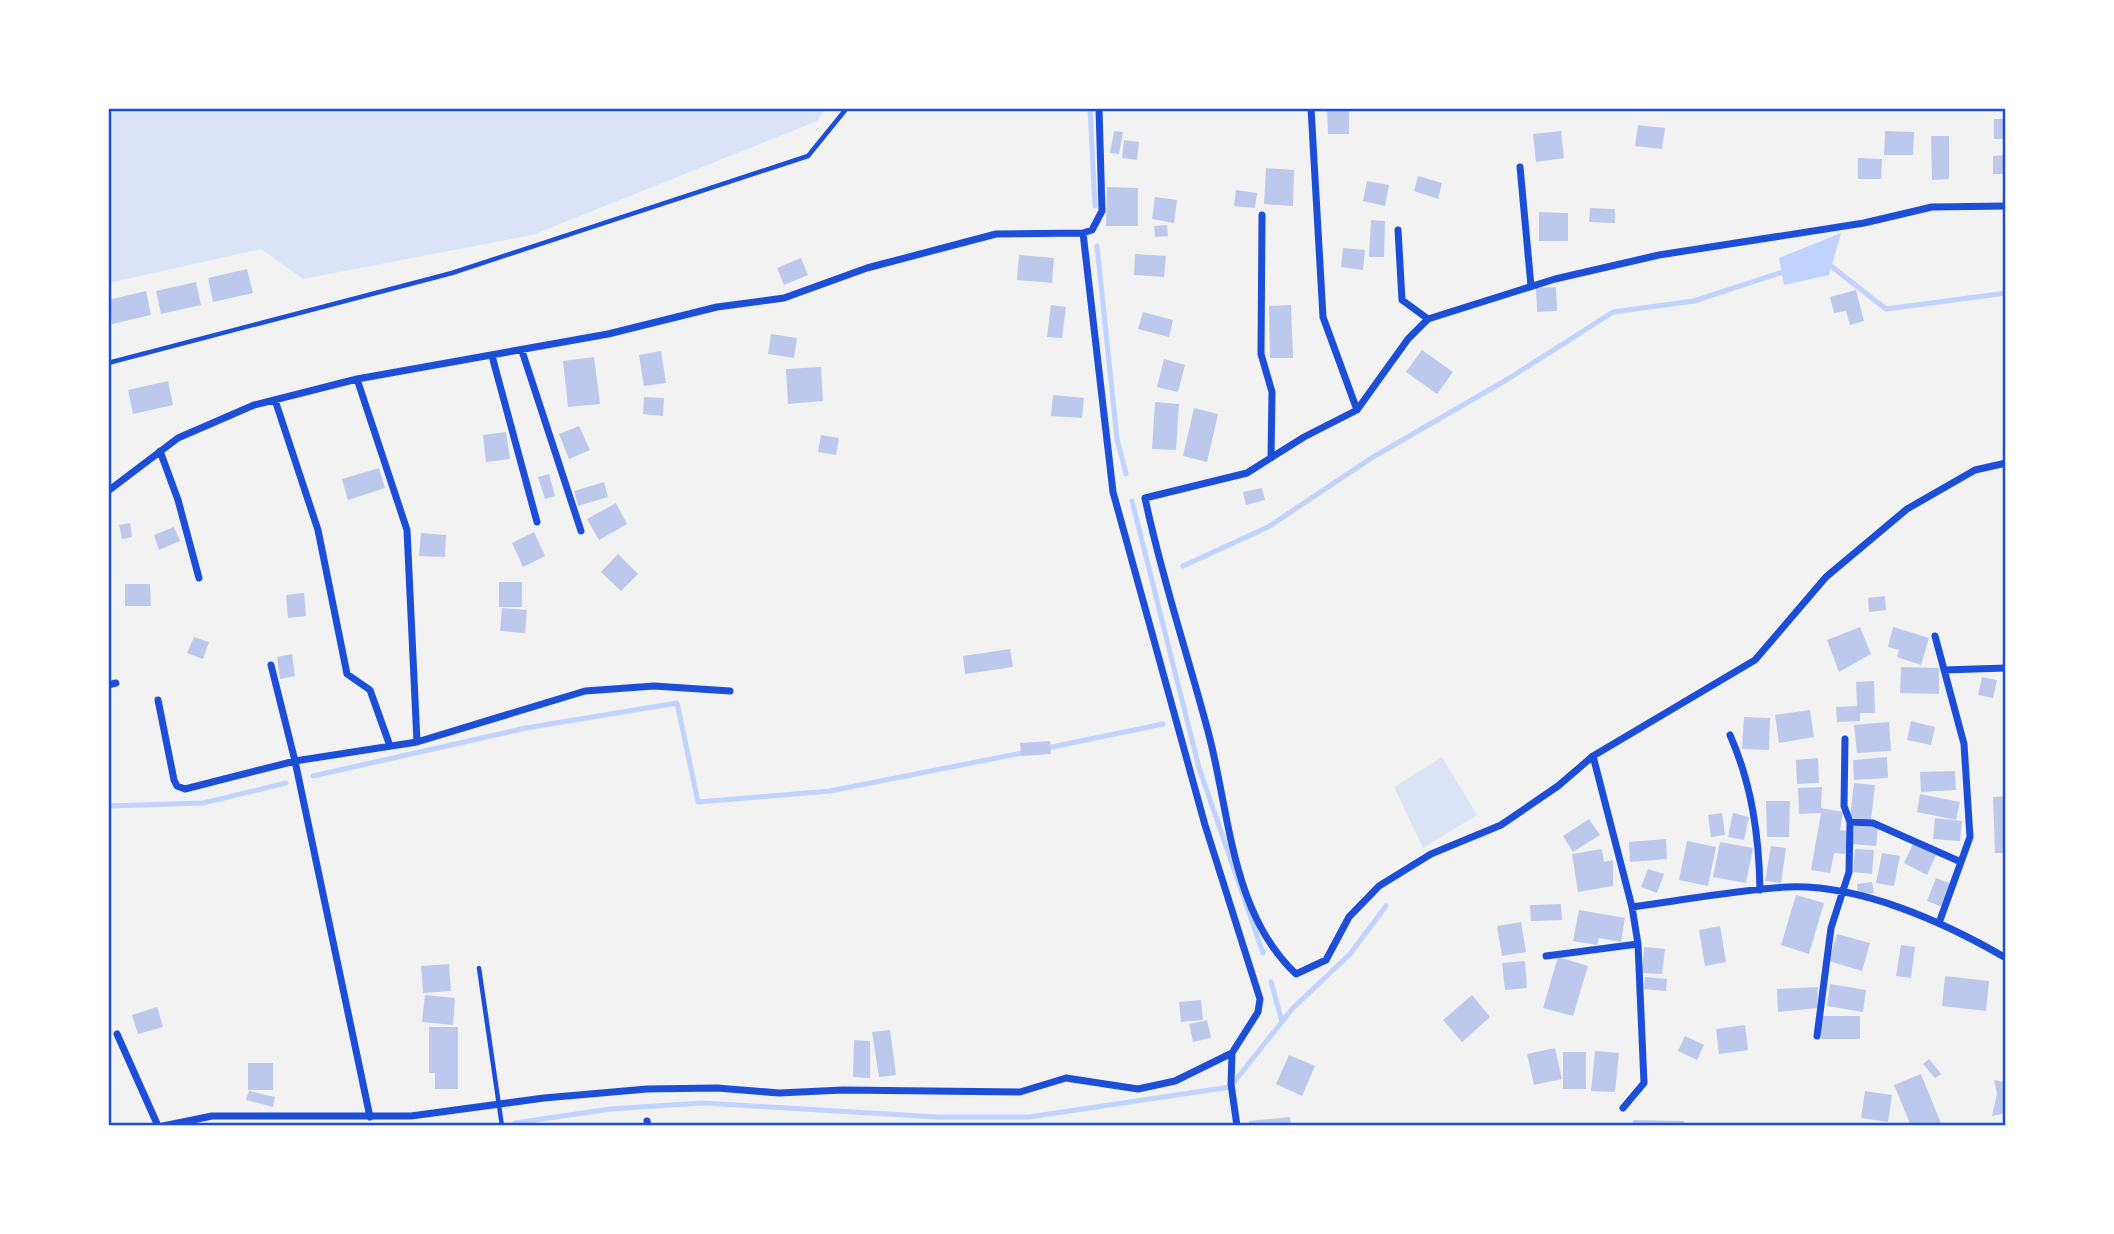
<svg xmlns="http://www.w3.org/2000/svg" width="2114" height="1234" font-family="'Fira Sans Condensed',sans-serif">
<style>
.green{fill:#dbe4f7}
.water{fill:#bfd3fe}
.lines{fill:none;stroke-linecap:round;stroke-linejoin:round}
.stream{stroke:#bfd3fe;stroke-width:5}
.building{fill:#bdc9ec}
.service{stroke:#1d4ed8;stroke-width:4.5}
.minor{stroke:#1d4ed8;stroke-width:7}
.neatline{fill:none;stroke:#1d4ed8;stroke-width:2.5}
</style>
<rect width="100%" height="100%" fill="#f2f2f2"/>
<path class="green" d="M108 109 109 108 825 109 817 121 532 235 303 279 261 249 109 283Z
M1442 757 1477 815 1423 848 1394 787Z"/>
<path class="water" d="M1841 233 1829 275 1784 285 1779 258Z"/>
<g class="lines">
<path class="stream" d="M1090 108 1095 206
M1097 246 1117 439 1126 474
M1827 266H1831L1886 309 2006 293
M1132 501 1199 768 1263 953
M1183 566 1268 527 1373 457 1508 379 1613 312 1694 301 1786 271
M1047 748 1163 724
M313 776 526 728 677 703 698 802 830 791 1027 752
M108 806 203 803 286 783
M1271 982 1282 1022
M515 1123 610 1109 703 1103 937 1117H1029L1230 1087 1292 1009 1350 954 1386 906"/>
</g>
<path class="building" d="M1327 108H1349V134H1328Z
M1994 119H2006V139H1994Z
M1638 125 1665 128 1662 149 1635 146Z
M1114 131 1123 132 1119 154 1110 153Z
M1561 131 1564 158 1536 162 1533 134Z
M1885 131 1914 132 1913 155H1884Z
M1931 136H1949V179L1932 180Z
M1124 140 1139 142 1137 160 1122 158Z
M2006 155V174H1993V156Z
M1858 158 1882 159 1881 179H1858Z
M1266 168 1294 170 1293 206 1264 204Z
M1418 176 1442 183 1438 199 1414 191Z
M1367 181 1389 185 1385 206 1363 201Z
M1107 187 1138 188V226H1106Z
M1236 190 1257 193 1255 208 1234 206Z
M1155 197 1177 200 1174 223 1152 219Z
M1590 208 1615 209V223L1589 222Z
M1539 212 1568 213V241H1539Z
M1371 220 1385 221 1384 257H1369Z
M1167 225 1168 236 1155 237 1154 226Z
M1343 248 1365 250 1363 270 1341 267Z
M1135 254 1166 256 1164 277 1134 275Z
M1019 255 1054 258 1052 283 1017 280Z
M801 258 808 275 784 285 777 268Z
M247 269 253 293 213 302 208 278Z
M196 282 201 305 161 314 156 291Z
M1556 287 1557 311 1537 312 1536 288Z
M1856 290 1864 321 1850 325 1846 311 1834 313 1830 297Z
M146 291 151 315 112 324 108 300Z
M1051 305 1066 307 1062 338 1047 337Z
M1291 305 1293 358H1270L1269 306Z
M1143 312 1173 320 1169 337 1138 329Z
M771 334 797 338 794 358 768 354Z
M1422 350 1453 372 1437 394 1406 372Z
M661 351 666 383 644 386 639 355Z
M594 357 600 404 568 407 563 361Z
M1164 359 1185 365 1178 392 1157 387Z
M821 367 823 401 788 404 786 369Z
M168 381 173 405 133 414 128 390Z
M1053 395 1084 398 1082 418 1051 416Z
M644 397 664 398 663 416 643 414Z
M1155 402 1179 404 1176 450 1152 449Z
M1194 408 1218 414 1207 462 1183 456Z
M579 426 590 450 569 459 559 434Z
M506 432 510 459 486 462 483 435Z
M821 435 839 438 836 455 818 452Z
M379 468 385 488 348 500 342 479Z
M549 474 555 496 545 499 538 477Z
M604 482 608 497 578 506 574 491Z
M1262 488 1265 500 1246 505 1243 492Z
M616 503 627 524 599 540 587 519Z
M130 523 132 537 122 539 119 525Z
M174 527 180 541 159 550 154 535Z
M534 532 545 556 523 567 512 543Z
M421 533 446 535 445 557 419 556Z
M618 554 638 574 621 591 601 572Z
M499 582H522V607H499Z
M125 584H150L151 606H125Z
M304 593 306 616 288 618 286 595Z
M1885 596 1886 610 1869 612 1868 598Z
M502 608 527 610 525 633 500 631Z
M1860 627 1871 654 1839 672 1827 640Z
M1893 627 1929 638 1921 665 1897 657 1899 650 1888 647Z
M194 637 209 642 203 659 187 653Z
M1010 649 1013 667 965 674 963 656Z
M292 654 295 676 280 679 277 657Z
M1901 667 1939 668V694L1900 693Z
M1982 677 1997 680 1993 698 1978 695Z
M1874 681 1875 713H1860V721L1837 722 1836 707 1857 706 1856 682Z
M1810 710 1814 737 1779 743 1775 715Z
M1744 717 1770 718 1769 750 1742 749Z
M1911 721 1935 727 1931 745 1907 740Z
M1889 722 1891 751 1857 753 1854 725Z
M1050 741 1051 754 1021 756 1020 743Z
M1887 757 1888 778 1854 780 1853 760Z
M1818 758 1819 783 1797 784 1796 760Z
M1955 771 1956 790 1921 792 1920 772Z
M1854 783 1875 785 1871 820 1850 817Z
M1822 787 1821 808 1843 812 1840 830 1849 831 1845 854 1834 853 1830 873 1811 870 1821 813 1799 814 1798 788Z
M1920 794 1960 802 1956 820 1917 812Z
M2006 796V853H1995L1993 797Z
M1766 801H1790L1789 837H1767Z
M1722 813 1725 835 1711 837 1708 815Z
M1733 813 1749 817 1744 840 1728 837Z
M1935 818 1962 821 1960 841 1933 839Z
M1589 819 1600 835 1573 852 1563 836Z
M1854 825 1878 827 1876 846 1852 844Z
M1666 839 1667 859 1630 862 1629 842Z
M1687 841 1716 847 1708 886 1679 880Z
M1720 842 1753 848 1746 883 1713 877Z
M1913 844 1936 855 1927 875 1904 863Z
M1771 846 1786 848 1781 883 1765 881Z
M1602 849 1604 862 1613 860V886L1578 892 1572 854Z
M1855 849 1874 850 1872 874 1853 872Z
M1882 853 1900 856 1894 886 1876 883Z
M1648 869 1664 874 1657 893 1641 887Z
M1936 878 1952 884 1943 907 1927 901Z
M1872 882 1874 893 1858 895 1857 884Z
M1796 895 1824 903 1809 954 1781 945Z
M1561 904 1562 920 1531 921 1530 905Z
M1579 910 1625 918 1621 942 1599 938 1597 945 1573 941Z
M1521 922 1526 952 1502 956 1497 926Z
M1720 926 1726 962 1705 966 1699 930Z
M1837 934 1870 943 1862 971 1829 961Z
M1901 945 1915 947 1911 978 1896 976Z
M1644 947 1665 949 1662 974 1642 973Z
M1558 957 1588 966 1573 1016 1543 1008Z
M1525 961 1527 988 1505 990 1502 963Z
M449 964 451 991 423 993 421 966Z
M1945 976 1989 981 1986 1011 1942 1006Z
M1645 977 1667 979 1666 991 1644 989Z
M1830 984 1866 990 1863 1012 1827 1006Z
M1818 987 1817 1008 1778 1012 1777 989Z
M425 995 455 998 453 1025 422 1022Z
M1472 995 1490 1017 1462 1042 1443 1020Z
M1201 1000 1203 1020 1181 1022 1179 1002Z
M157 1007 163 1027 138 1034 132 1015Z
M1821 1016H1860V1039H1821Z
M1207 1020 1211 1038 1193 1042 1189 1024Z
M1745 1025 1748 1050 1719 1054 1716 1029Z
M429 1027H458V1089H435V1073H429Z
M890 1030 896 1075 879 1077 872 1032Z
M1685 1036 1704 1045 1697 1060 1678 1051Z
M854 1040 870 1041V1078L853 1077Z
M1555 1048 1562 1079 1534 1085 1527 1054Z
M1595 1051 1619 1053 1615 1092 1591 1091Z
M1563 1052H1586V1089H1563Z
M1289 1055 1315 1066 1302 1096 1276 1084Z
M1929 1059 1941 1074 1935 1078 1923 1064Z
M248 1063H273V1090H248Z
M1921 1074 1942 1126H1911L1894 1085Z
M1994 1080 2006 1082V1113L1992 1116 1997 1094Z
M249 1091 275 1097 273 1107 246 1100Z
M1865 1091 1892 1095 1888 1122 1861 1118Z
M1290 1117 1291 1126H1250L1249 1121Z
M1633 1120 1684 1121V1126H1633Z"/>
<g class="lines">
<path class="service" d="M108 363 452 273 808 156 847 108
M479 968 502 1126"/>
<path class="minor" d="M1311 108 1323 317 1357 410
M1520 167 1531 286
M2006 206 1932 207 1864 223 1659 255 1555 279 1428 319 1408 339 1357 410 1304 437 1247 473 1145 498C1162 580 1189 658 1210 739 1230 819 1233 915 1296 974L1326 960 1349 917 1379 886 1431 854 1501 825 1558 786 1593 756 1755 660 1826 577 1907 509 1975 470 2006 463
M1262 215 1261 354 1272 392 1271 458
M1398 230 1402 300 1428 319
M522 351 581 531
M492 356 537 522
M357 379 407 530 417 742
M275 400 318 530 347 674 370 690 390 746
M160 451 178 500 199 578
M108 491 178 438 254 405 357 379 608 334 717 307 784 298 867 268 996 234 1083 233 1092 230 1102 211 1099 108
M1935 636 1964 744 1970 837 1939 923
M271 665 295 761 370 1117
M1944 670 2006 668
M108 685 116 683
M158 700 174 780 177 786 185 789 295 761 417 742 585 691 654 686 730 691
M1730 735C1752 785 1759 836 1760 890
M1593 756 1632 907C1684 900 1736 890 1787 887 1860 884 1944 922 2006 958
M1850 822 1873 823 1961 862
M1546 956 1638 944
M117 1034 158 1126
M1817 1036 1831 928 1849 872 1850 822 1844 806 1845 739
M1232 1053 1231 1084 1237 1126
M1623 1108 1644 1083 1638 944 1632 907
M647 1121 648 1126
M163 1126 212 1116H411L544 1098 647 1089 717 1088 779 1093 843 1090 1020 1092 1066 1078 1138 1089 1175 1081 1232 1053 1258 1012 1260 999 1205 825 1113 492 1083 233"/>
</g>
<rect width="2114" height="1234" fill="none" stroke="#ffffff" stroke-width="220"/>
<rect x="110" y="110" width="1894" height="1014" class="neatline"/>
</svg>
